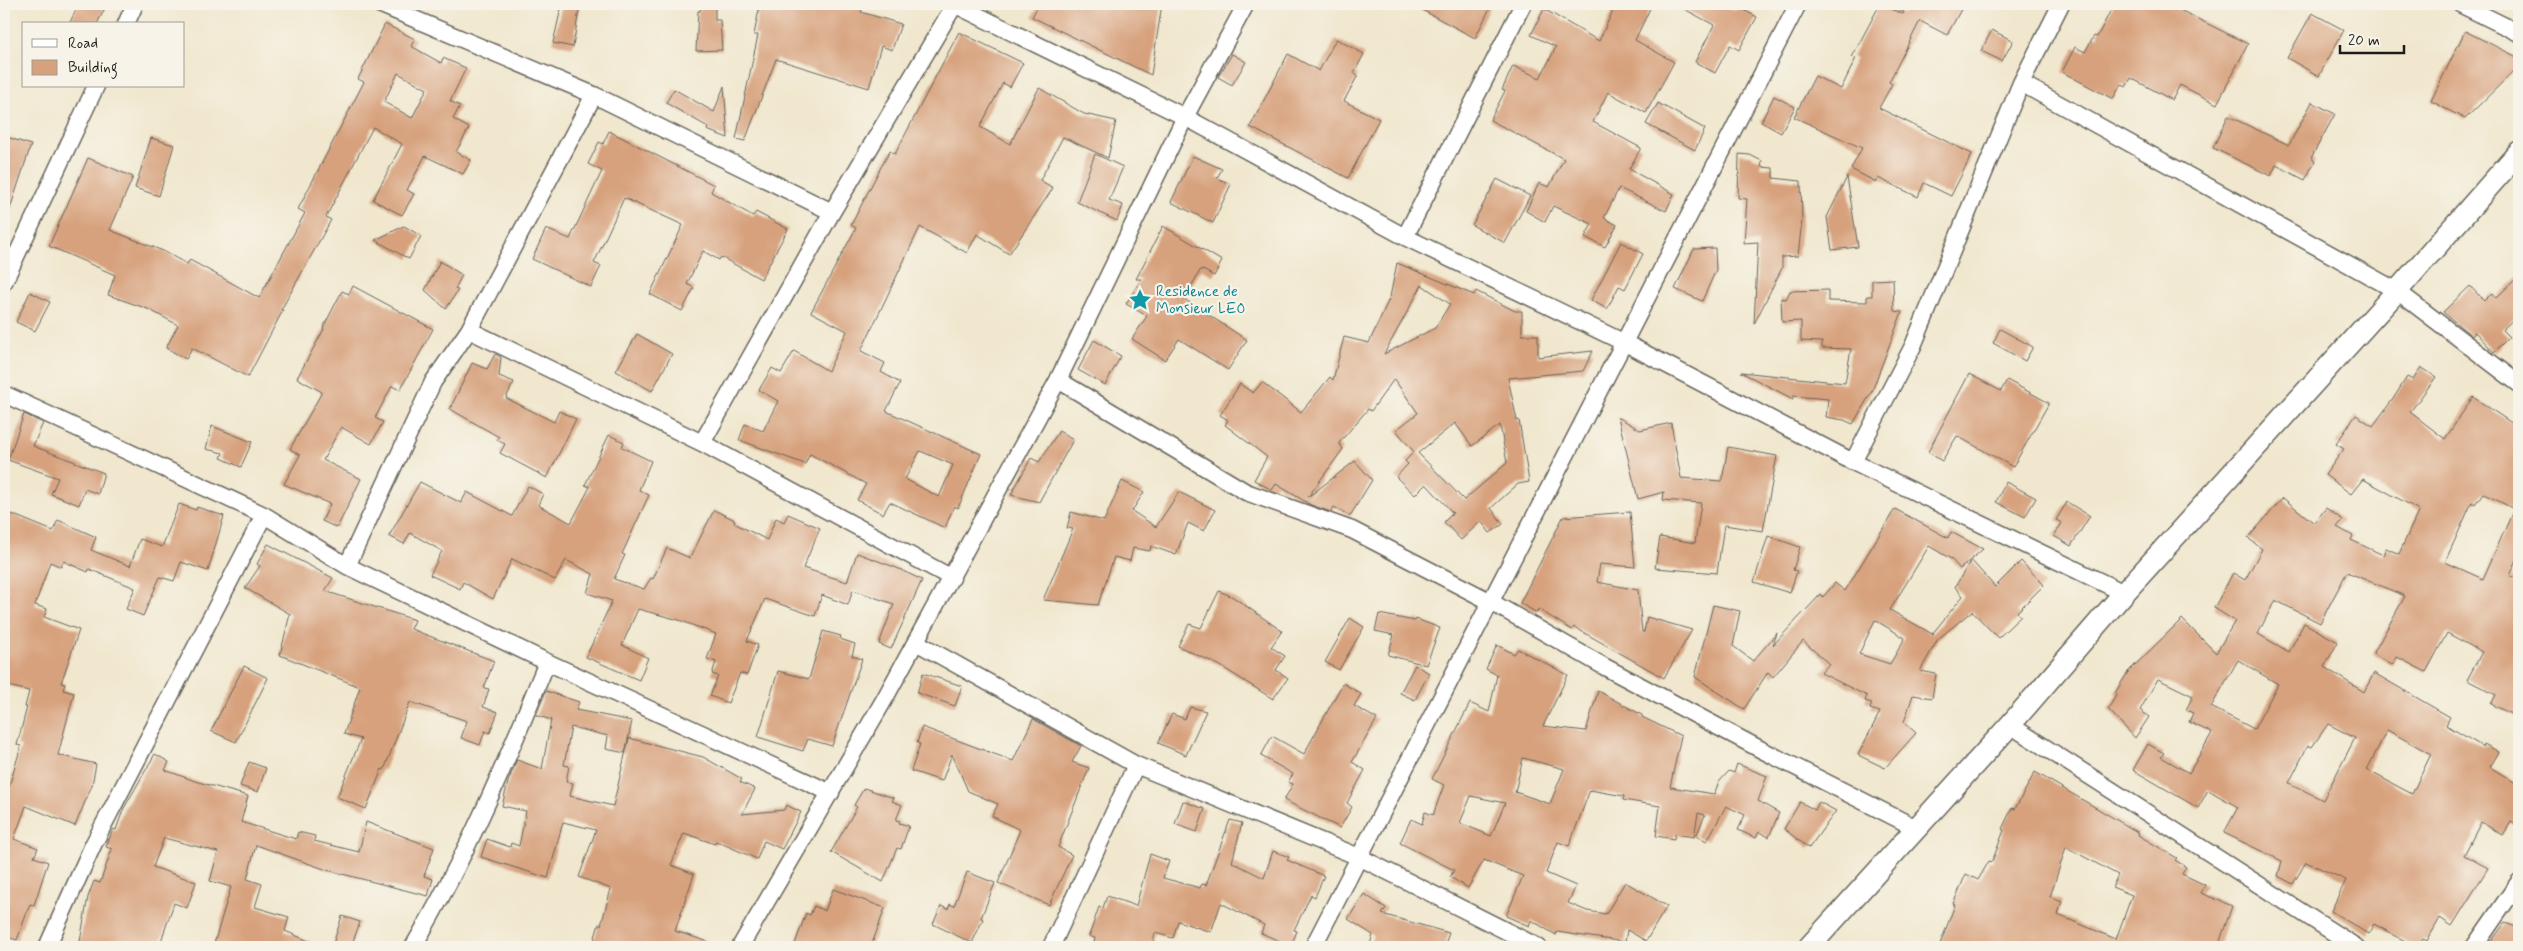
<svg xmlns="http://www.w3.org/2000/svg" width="2523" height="951" font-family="Mynerve,sans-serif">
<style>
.building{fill:#d7a17d;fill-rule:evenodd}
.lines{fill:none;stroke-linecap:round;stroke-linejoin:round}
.minor-casing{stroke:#66635a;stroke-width:19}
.tertiary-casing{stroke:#66635a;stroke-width:24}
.minor{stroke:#fff;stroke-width:16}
.tertiary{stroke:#fff;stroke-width:21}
.labels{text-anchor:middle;stroke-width:4.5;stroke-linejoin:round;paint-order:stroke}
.culture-label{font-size:15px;fill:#0d838f;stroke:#f7f3e8;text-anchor:start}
</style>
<rect width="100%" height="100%" fill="#f7f3e8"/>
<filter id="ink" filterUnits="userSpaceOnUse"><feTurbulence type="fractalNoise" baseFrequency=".02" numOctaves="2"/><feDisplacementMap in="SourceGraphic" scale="10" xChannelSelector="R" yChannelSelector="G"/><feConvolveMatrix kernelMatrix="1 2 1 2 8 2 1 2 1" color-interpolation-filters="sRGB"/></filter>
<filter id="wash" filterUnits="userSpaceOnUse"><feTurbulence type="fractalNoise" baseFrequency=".0096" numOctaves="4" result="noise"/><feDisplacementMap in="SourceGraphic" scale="20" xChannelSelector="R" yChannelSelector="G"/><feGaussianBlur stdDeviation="1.12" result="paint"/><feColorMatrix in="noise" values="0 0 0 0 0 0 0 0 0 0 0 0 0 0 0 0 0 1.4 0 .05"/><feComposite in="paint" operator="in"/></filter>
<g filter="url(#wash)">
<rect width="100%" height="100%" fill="#f0e7ce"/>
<g id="blocks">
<path class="building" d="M79 4H107L97 24H69Z
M562 4H580L573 47 553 43Z
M702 4H715V20H720L722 50 696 51 698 11H700Z
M760 4H864L861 12 901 24 892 50 881 46 869 88 776 59 745 141 736 139 758 35H754Z
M1039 4H1162L1151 75 1032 17Z
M1411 4H1492L1475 38Z
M1616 4H1652L1635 40 1674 62 1646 113 1608 92 1593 122 1641 148 1629 169 1674 194 1666 211 1619 188 1604 218 1617 225 1605 247 1585 237 1592 224 1553 206 1545 222 1526 211 1539 183 1549 187 1564 159 1490 120 1505 91 1502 90 1513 66 1540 78 1556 47 1531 35 1544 9 1599 41Z
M1675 4H1721L1732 9H1742L1757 17 1739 50 1730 45 1715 73 1695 62 1714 25Z
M1880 4 1903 14 1904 12 1889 4H1964L1947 35 1920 21 1889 82 1892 84 1879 108 1972 154 1951 196 1924 183 1918 197 1878 178 1876 182 1851 169 1862 148 1794 117 1815 76 1841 89 1856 58 1852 57Z
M2114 4H2168L2248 44 2217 104 2180 85 2172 100 2131 78 2126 87 2121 84 2113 99 2062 72 2075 47 2085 52 2094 36 2097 37Z
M2312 13 2344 30 2319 76 2287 58Z
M385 24 415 39 411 46 441 63 443 58 466 68 450 101 460 106 453 119 469 128 456 152 471 160 463 174 425 156 407 190 414 194 402 215 373 200 402 144 373 127 326 217 331 220 281 310H283L248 377 192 348 186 359 166 348 178 325 148 309 108 295 115 275 49 246 88 158 133 177 110 230 163 251 187 264 190 260 259 298 305 213 298 209 364 82 358 79ZM398 73 427 89 412 118 384 102Z
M1992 30 2013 41 2002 61 1981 51Z
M2465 31 2519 58V66L2465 119 2431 101Z
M959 32 1023 63 1010 87 1003 83 980 127 1010 144 1039 88 1084 114 1116 121 1108 158 1063 137 1040 180 1053 188 1009 254 977 234 967 253 920 227 861 351 885 363 881 372 900 383 886 411 981 454 958 508 954 506 945 528 890 502 883 514 857 500 866 484 810 454 805 464 739 440 745 424 763 431 778 401 759 390 772 368 781 373 794 351 828 371 847 331 811 312 856 228 851 225 881 167 890 151 895 154ZM920 451 953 465 939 497 905 479Z
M1336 39 1364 54 1354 73 1358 75 1344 101 1379 119 1348 178 1250 127 1288 54 1319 71Z
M1232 54 1246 62 1232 85 1218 77Z
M724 86 728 138 707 130 708 127 666 103 674 89 714 112Z
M1774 96 1795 107 1781 133 1761 122Z
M2312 102 2335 114 2311 158 2315 161 2305 180 2276 165 2271 176 2213 148 2228 116 2289 145Z
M1658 103 1705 129 1695 150 1646 124Z
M609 131 714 185 711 192 753 216 756 212 788 229 761 279 721 257 719 260 703 251 687 284 694 288 682 311 650 294 683 225 624 198 594 263 601 266 591 287 532 259 546 229 570 239 602 171 588 164 599 142 603 144Z
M4 136 31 145 7 218 4 217Z
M151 138 174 145 159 196 135 188Z
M1095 154 1123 167 1109 200 1123 205 1117 221 1077 202Z
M1739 154 1750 155 1762 161 1761 167 1773 168V178L1801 181 1802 220 1798 256 1782 257V268L1754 324 1758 242 1744 243 1747 199 1738 198Z
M1193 156 1222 169 1217 178 1231 184 1213 223 1171 202Z
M1847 177 1858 247 1832 250 1827 217Z
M1497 179 1530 196 1505 243 1472 225Z
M404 226 421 236 409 259 375 240Z
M1163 226 1222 261 1214 276 1201 269 1184 299 1247 340 1228 370 1179 339 1165 360 1132 339 1147 316 1126 304 1141 279H1136Z
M1621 242 1643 254 1625 289 1619 286 1607 309 1591 300Z
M1715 248 1716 270 1702 301 1675 289 1694 249Z
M440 261 462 275 455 289 458 290 446 309 425 290Z
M1397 263 1474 295 1476 291 1515 311H1522V335H1538V357L1593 351 1583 371 1508 378 1517 421 1519 420 1529 482 1518 484 1491 508 1503 524 1490 533 1481 521 1461 540 1444 522 1453 513 1426 484 1415 495 1396 477 1408 464 1405 461 1414 452 1396 430 1418 413 1394 379 1371 411 1368 409 1339 443 1343 449 1308 497 1355 461 1372 480 1350 516 1334 507 1331 512 1311 505 1276 484 1272 490 1254 480 1267 457 1225 425 1228 420 1220 415 1240 384 1253 393 1262 382 1301 412 1330 377 1333 380 1344 337 1369 343 1390 297ZM1422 285 1450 304 1435 328 1384 354ZM1455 423 1472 446 1500 425 1507 463 1464 500 1418 453Z
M2519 276V314L2502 330 2509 337 2494 352 2475 332 2472 336 2443 312 2470 286 2484 301 2492 293 2496 298Z
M1893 279 1894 311 1902 312 1872 391 1853 424 1844 420 1826 417 1828 399 1793 396V399L1741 372 1845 383 1851 349 1822 348V342L1801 341V321L1782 322 1781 298 1786 299 1790 291 1828 290V301L1867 302V296H1872V280Z
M353 286 433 329 400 390 392 386 375 418 383 422 371 444 341 427 323 460 361 479 337 528 322 521 330 504 284 484 300 455 290 449 322 392 297 378 324 329 323 328 342 291 349 294Z
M30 292 50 302 35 331 16 322Z
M2000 329 2033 347 2025 361 1993 343Z
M637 334 672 354 652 391 616 371Z
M1094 340 1121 356 1105 385 1078 370Z
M495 354 501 357 499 376 514 382 506 398 554 422 559 411 576 419 547 478 500 453 505 444 497 440 499 437 450 409 472 363 487 369Z
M2421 367 2436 377 2410 412 2445 439 2473 397 2519 428V555L2510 576 2519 578V718L2491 704 2496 695 2467 680 2482 652 2447 633 2426 672 2397 657 2392 665 2373 654 2405 596 2347 572 2320 623 2275 600 2258 634 2289 652 2304 623 2338 642 2324 667 2364 692 2374 673 2450 717 2446 725 2483 747 2484 744 2499 752 2490 767 2519 785V827L2511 822 2503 835 2481 822 2464 855 2488 868 2452 926 2440 918 2427 941 2423 939 2418 947H2416L2374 924 2368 934 2331 911 2346 880 2306 862 2293 884 2278 876 2282 861 2224 833 2238 807 2208 790 2198 808 2133 770 2148 744 2164 753 2161 757 2189 773 2212 733 2189 722 2193 713 2186 710 2193 696 2158 679 2140 710 2149 717 2135 738 2108 709 2117 694 2115 693 2128 672 2182 619 2216 653 2235 621 2214 608 2233 573 2245 580 2262 549 2248 538 2283 498 2314 523 2326 508 2343 520 2337 527 2353 536 2351 540 2383 555 2386 548 2399 554 2419 510 2363 479 2351 494 2325 475 2344 449 2336 444 2356 415 2373 426 2393 399 2407 377 2413 380ZM2483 493 2514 509 2483 579 2445 562 2472 502 2475 504ZM2238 660 2278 684 2254 729 2211 707ZM2328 724 2355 738 2323 800 2289 783 2308 745 2312 747ZM2387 730 2431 754 2412 794 2367 770Z
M1969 374 2001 391 2007 380 2049 403 2013 467 1957 436 1942 461 1928 452Z
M24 414 43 423 33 446 104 473 98 494 85 489 79 505 51 494 58 478 8 460Z
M1618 417 1640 430 1671 423 1681 478 1722 481 1728 447 1777 456 1763 531 1724 525 1717 573 1655 568 1660 537 1695 543 1701 503 1663 500 1664 492 1638 499Z
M212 426 252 442 241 467 221 458 223 453 206 449Z
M1059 431 1073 440 1039 502 1011 495 1031 458 1039 462Z
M609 435 624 442 622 447 651 461 639 490 649 495 622 554 625 555 614 579 644 589 651 578 653 579 667 548 690 558 714 510 735 520 734 523 767 540 776 518 784 522 788 514 820 528 803 568 847 582 857 553 897 568 922 580 891 649 879 644 894 604 853 590 848 605 822 595 815 616 765 599 747 641 758 645 747 675 740 673 728 703 710 696 718 676 712 674 716 662 707 659 716 634 679 620 638 609 622 645 648 658 639 680 586 657 612 601 587 593 593 574 566 560 555 580 512 559 493 599 463 582 460 589 430 575 442 551 410 533 404 544 389 536 420 482 461 503 467 492 512 516 528 486 543 494 538 505 571 523 590 487 585 485Z
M1122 481 1144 492 1132 511 1156 527 1179 492 1215 510 1204 531 1188 523 1176 555 1151 546 1150 551 1133 548 1130 561 1114 557 1098 605 1043 600 1073 529 1067 528 1071 512 1104 521Z
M2006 482 2036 498 2025 517 1996 502Z
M2067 502 2090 516 2071 546 2054 536 2062 523 2056 520Z
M179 504 196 510 197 507 224 516 208 571 181 562 174 581 160 577 143 616 126 609 135 588 89 569 88 572 63 561 61 567 50 562 35 605 47 609 44 617 79 630 61 683 65 684 63 690 74 693 58 755 96 764 92 785 75 826 26 806 14 839 38 848 34 857 48 862 34 905 30 904 17 940 4 936V785L9 787 21 746 17 745 27 707H25L29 691 4 685V601L8 589 4 587V511L53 531 58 520 96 537 91 550 130 566 140 539 162 547Z
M1895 509 1948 538 1951 532 1983 549 1960 569 1951 559 1929 546 1890 610 1934 635 1932 634 1963 596 1955 587 1971 560 1995 587 2021 561 2044 585 2017 612 2021 616 1998 638 1972 611 1938 639 1920 671 1936 674 1932 698 1913 695 1904 722 1916 733 1885 768 1858 755 1880 712 1870 709 1872 703 1865 701 1867 696 1821 673 1829 664 1803 641 1773 677 1768 672 1744 709 1695 677 1713 605 1740 611 1733 646 1753 661 1777 633 1773 645 1821 594 1823 597 1835 583 1845 591ZM1875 620 1905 638 1890 664 1859 654Z
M1630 512 1635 567 1600 564 1597 582 1638 590 1642 632H1644L1647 617 1692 630 1664 678 1574 627 1572 630 1538 609 1537 613 1520 603 1563 517Z
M1768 536 1800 547 1793 570 1797 571 1790 593 1754 582Z
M268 544 333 578 325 591 415 620 411 629 494 661 484 688 489 689 483 707 498 712 490 733 485 731 480 745 461 738 467 721 410 702 384 770 382 769 366 809 337 797 361 739 344 734 360 687 280 655 290 614 245 588 260 566 257 564Z
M1219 591 1233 597 1282 631 1271 647 1285 656 1276 670 1288 678 1273 699 1219 665 1178 646 1189 624 1201 628Z
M1379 614 1415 621 1416 619 1440 628 1426 665 1388 655 1394 635 1375 631Z
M1350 618 1364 627 1339 670 1325 662Z
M823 631 841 636 840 639 855 644 852 656 862 659 832 746 808 739 803 751 758 737 778 671 809 679Z
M1497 645 1514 654 1518 649 1568 675 1543 726 1586 731 1598 691 1642 715V717L1681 736 1670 787 1714 794 1719 782 1729 771 1734 773 1737 764 1767 776 1758 801 1779 813 1769 837 1759 832 1756 838 1738 830 1745 815 1726 806 1707 841 1696 836 1705 815 1698 813 1694 837 1675 834 1674 839 1656 836 1660 806 1623 800 1624 796 1590 790 1569 846 1558 842 1546 873 1576 886 1568 903 1587 911 1606 914 1625 882 1667 906 1646 941 1627 930 1625 942 1557 932 1556 935 1531 920 1529 926 1506 916 1523 876 1484 860 1468 888 1450 877 1454 870 1400 843 1411 819 1422 824 1425 812 1433 815 1444 785 1432 779 1470 703 1489 712 1497 675 1486 669ZM1523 758 1564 769 1550 804 1515 792ZM1471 796 1505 803 1491 836 1460 823Z
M1415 665 1429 673 1415 700 1400 693Z
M244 666 268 678 236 742 211 731Z
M923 673 962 686 955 706 917 693Z
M1343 683 1361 694 1354 706 1377 719 1352 762 1365 770 1347 803 1352 807 1340 828 1284 800 1293 784 1288 782 1293 774 1261 756 1272 736 1304 754Z
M546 691 579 702 576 710 632 721 625 753 606 749 608 736 571 727 564 765 569 766 566 782 573 783 570 796 613 806 629 738 703 757 742 779 740 782 755 789 742 814 784 810 786 805 801 812 782 849 764 841 757 859 716 841 715 844 684 833 671 865 694 874 675 931 715 944 714 947H592L599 924 601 925 611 889 579 877 596 830 563 822 548 878 481 857 487 839 510 847 511 843 519 846 526 811 502 806 508 782 517 760 542 769 551 720 536 715Z
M1190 707 1206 711 1186 755 1158 743 1172 714 1185 719Z
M1033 719 1081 746 1072 762 1089 768 1058 847 1072 855 1049 905 998 883 1020 830 992 816 998 804 968 791 952 754 942 781 911 771 920 744 917 743 922 727 1013 761Z
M155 754 169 762 165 770 195 781 248 796 241 822 296 839 298 832 315 836 314 841 359 852 366 822 434 848 424 876 433 879 428 896 327 870 256 845 247 879 262 884 255 907 289 917 285 931 323 947H213L231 887 210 881 218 852 164 838 153 867 196 882 187 908 174 903 159 947H79L88 897 94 881 100 883 112 849 106 847 113 829 116 830 123 810Z
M249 762 266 768 258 792 240 786Z
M2035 772 2139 833 2138 835 2177 858 2175 860 2186 867 2182 874 2205 885 2201 893 2232 906 2218 947H1939L1955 905 1953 904 1966 874 1978 880 1989 861 1992 862 2004 830 2002 829 2012 808 2015 809ZM2066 847 2118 875 2112 887 2132 895 2116 939 2058 915 2062 901 2050 897Z
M864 788 894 798 892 801 902 805 896 820 900 821 899 823 909 826 901 849 897 848 883 882 831 852 857 807 854 805Z
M1183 801 1205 809 1197 832 1175 824Z
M1800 802 1815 810 1819 802 1836 811 1809 848 1784 829Z
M1230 820 1242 823 1232 862 1264 878 1273 851 1289 857 1287 860 1324 876 1315 897 1311 895 1294 930 1297 931 1291 946 1261 933 1264 925 1221 903 1211 932 1178 921 1173 938 1155 933 1152 947H1093L1095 938 1089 936 1099 907 1103 908 1107 896 1136 906 1150 854 1169 861 1163 878 1200 888 1202 884 1206 885Z
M967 872 995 883 981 918 983 919 972 943 933 924 941 906 948 909 950 904 954 906Z
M833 889 885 908 872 944 869 943 868 947H794L806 913 810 915 814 906 825 911Z
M1364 894 1386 908 1382 914 1449 933 1444 947H1369L1373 935 1348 919Z
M342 916 360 922 351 947H332Z
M2505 923 2519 928V947H2487Z"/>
</g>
</g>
<g filter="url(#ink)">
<use href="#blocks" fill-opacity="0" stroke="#66635a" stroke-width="1"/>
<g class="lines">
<defs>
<path id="minor" d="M379 4 594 95 832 212
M954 4 1185 117 1405 237 1625 343 1853 462 2124 593
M2460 4 2519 33
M126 24 135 4
M2021 83 2397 291 2519 384
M1405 237 1523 4
M4 282 96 86
M469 330 702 443 952 578
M1058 380 1246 492 1352 530 1491 602 1605 667 1758 748 1916 828
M4 394 264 515 347 566 547 662 831 793
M702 443 832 212 955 4
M1853 462 1913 346 2021 83 2061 4
M347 566 433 382 469 330 594 95
M916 642 1136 765 1359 857 1538 947
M2010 725 2356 947
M47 947 93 845 264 515
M413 947C467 856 507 760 547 662
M740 947 884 700 1058 380 1185 117 1246 4
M1051 947 1136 765
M1313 947 1798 4
M2474 947 2519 882"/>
<path id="tertiary" d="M1809 947 2010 725 2124 593 2397 291 2519 152"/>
</defs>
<use href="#minor" class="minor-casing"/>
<use href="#tertiary" class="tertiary-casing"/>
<use href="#minor" class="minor"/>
<use href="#tertiary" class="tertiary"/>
</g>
</g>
<defs>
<symbol id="sight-bare" viewBox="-9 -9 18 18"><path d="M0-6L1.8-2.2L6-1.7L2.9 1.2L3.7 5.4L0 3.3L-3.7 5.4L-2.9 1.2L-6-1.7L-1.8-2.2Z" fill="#0f9aa8" stroke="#f7f3e8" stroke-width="2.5" paint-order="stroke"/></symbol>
</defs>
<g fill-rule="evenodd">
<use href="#sight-bare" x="1124" y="284" width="32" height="32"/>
</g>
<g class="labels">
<g class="culture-label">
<text x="1156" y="296">Residence de<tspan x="1156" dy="17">Monsieur LEO</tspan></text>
</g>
</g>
<rect width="2523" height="951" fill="none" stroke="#f7f3e8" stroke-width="20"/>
<rect x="22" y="22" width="162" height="65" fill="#f7f3e8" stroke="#9f9d96"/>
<rect x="32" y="39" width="25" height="8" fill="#ffffff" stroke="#9f9d96"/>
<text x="68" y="48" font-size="15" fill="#1c1c1c">Road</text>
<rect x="32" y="60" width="25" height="15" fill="#d7a17d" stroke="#9f9d96"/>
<text x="68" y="72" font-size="15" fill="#1c1c1c">Building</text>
<path d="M2340 45v8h64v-8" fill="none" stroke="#1c1c1c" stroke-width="2.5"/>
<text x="2348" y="45" font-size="15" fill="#1c1c1c" stroke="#f7f3e8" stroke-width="4" paint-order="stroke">20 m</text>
</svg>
